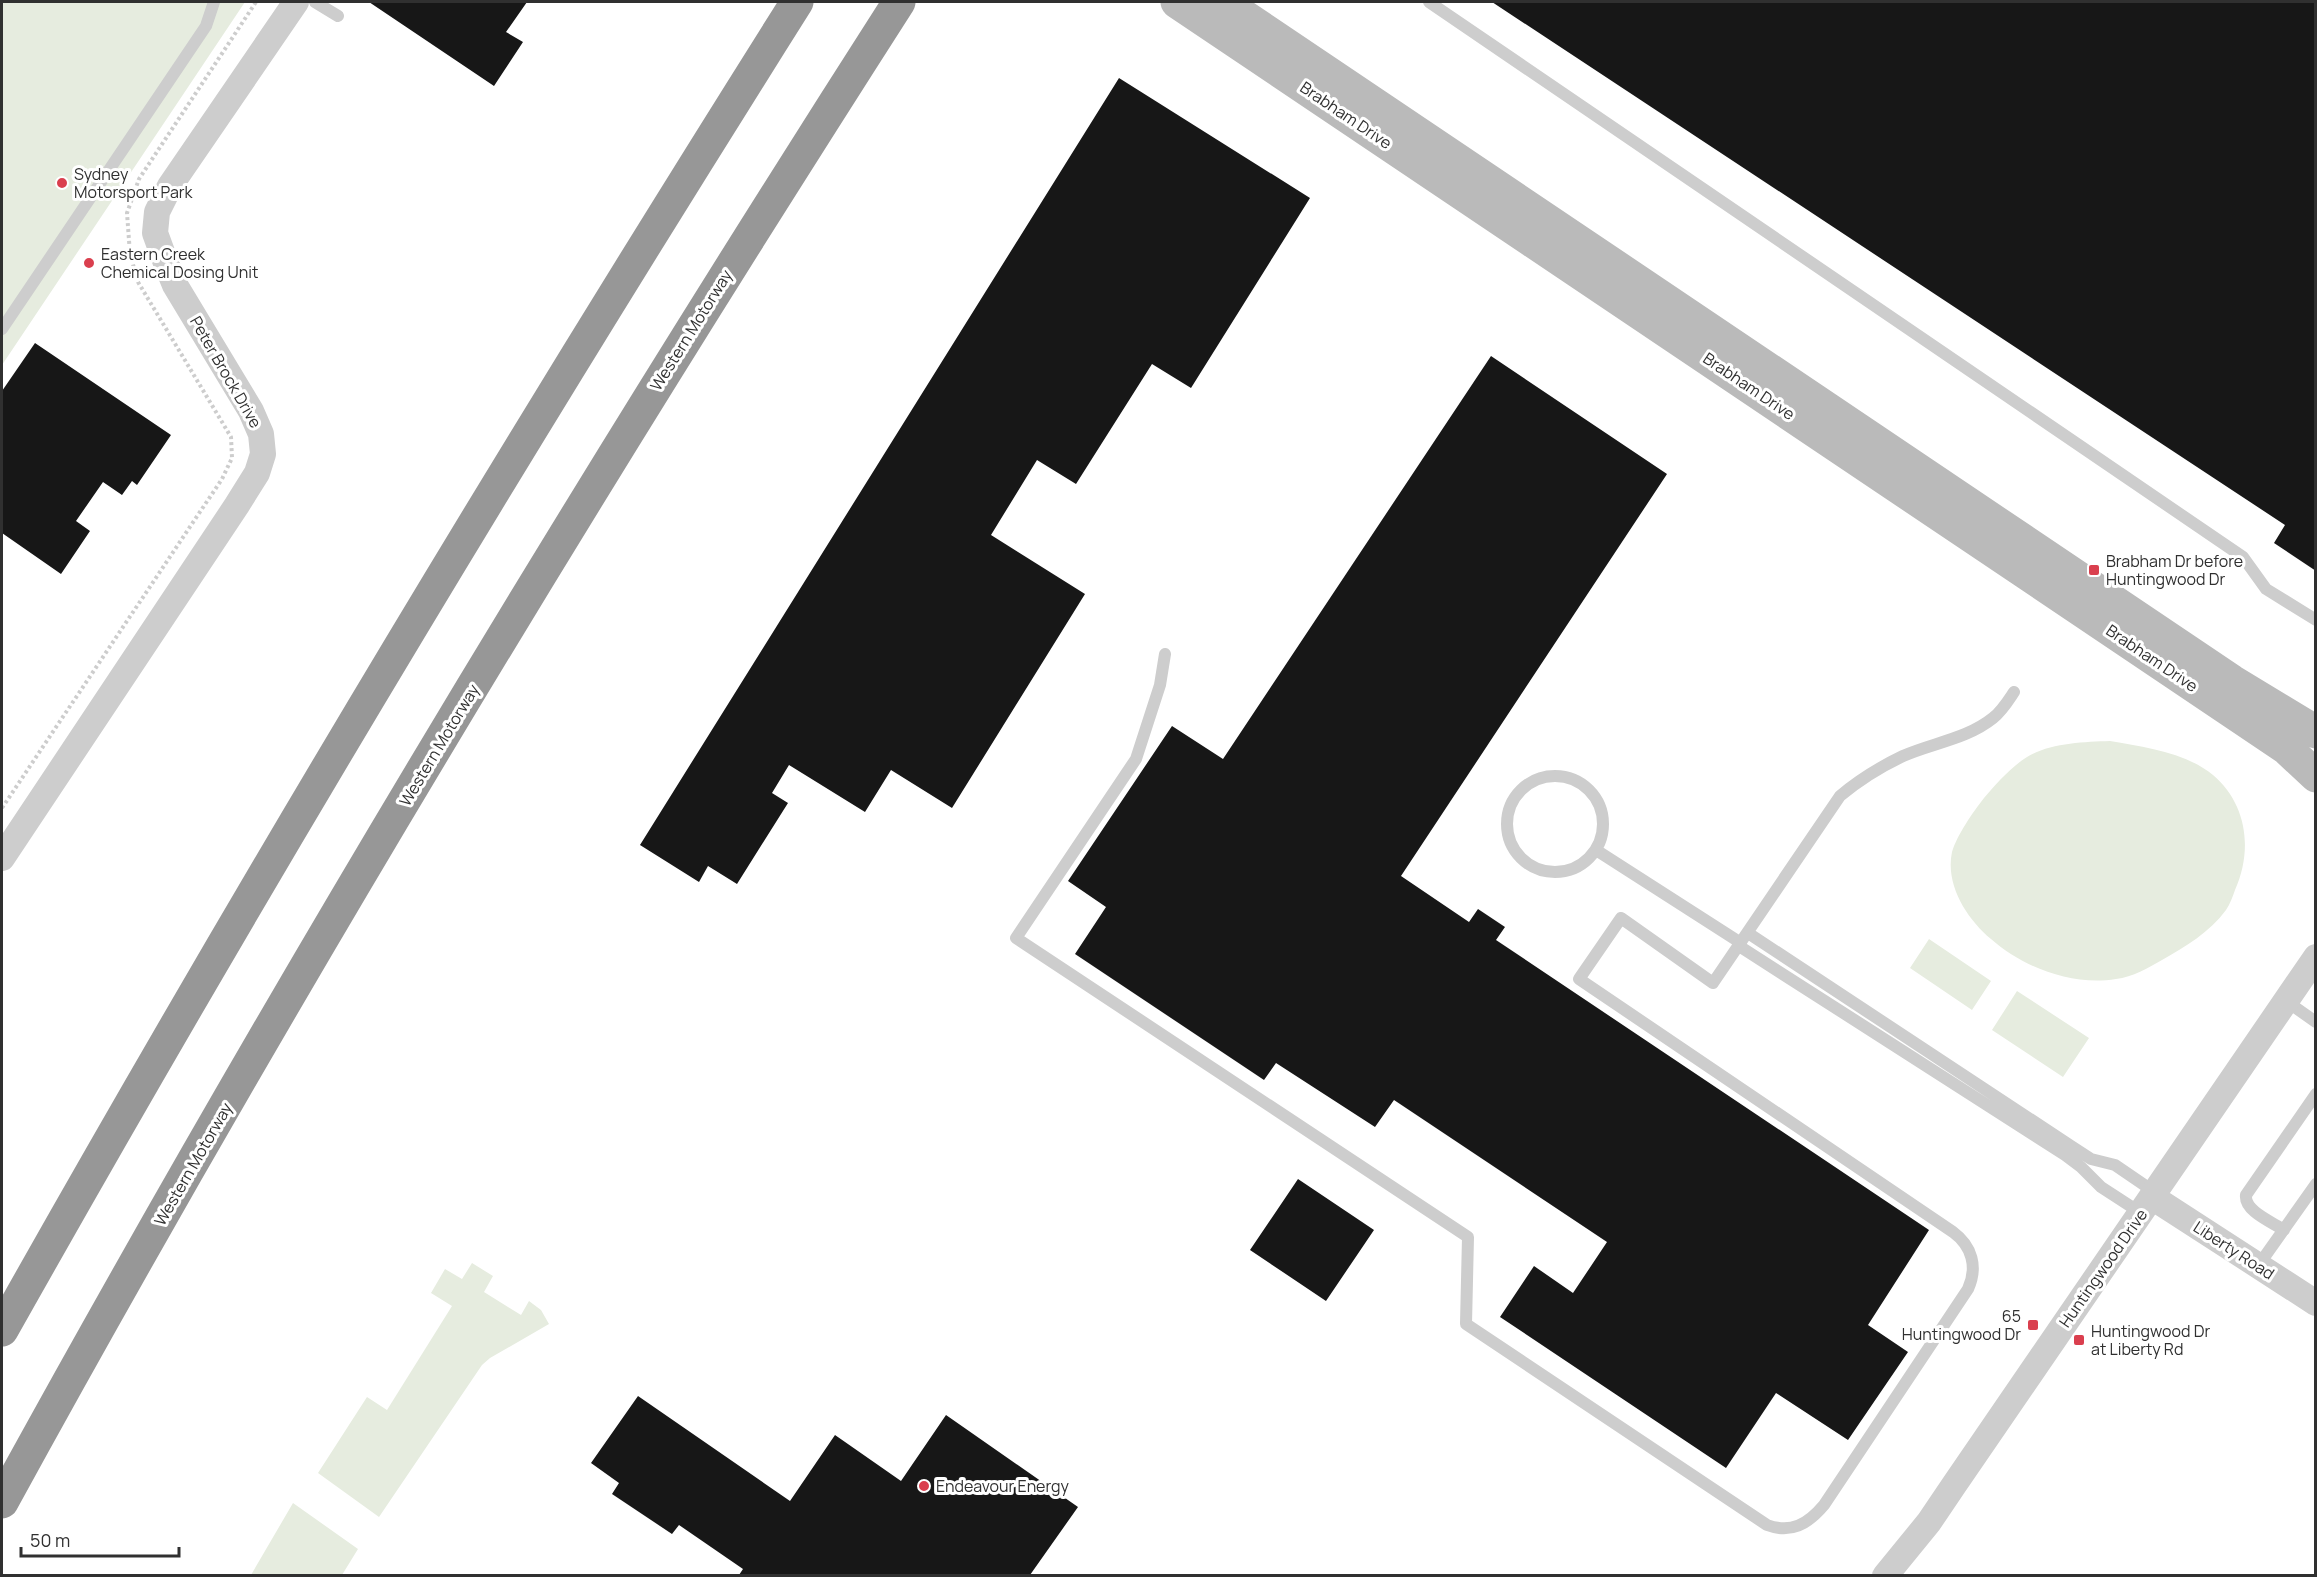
<svg xmlns="http://www.w3.org/2000/svg" width="2317" height="1577" font-family="Manrope,sans-serif">
<style>
.green{fill:#e6ecdf}
.building{fill:#171717}
.lines{fill:none;stroke-linecap:round;stroke-linejoin:round}
.path{stroke:#cdcdcd;stroke-width:4;stroke-dasharray:3 3;stroke-linecap:butt}
.lane{stroke:#cdcdcd;stroke-width:12}
.street{stroke:#cdcdcd;stroke-width:26}
.secondary{stroke:#bababa;stroke-width:33}
.highway{stroke:#979797;stroke-width:33}
.poi-dot{fill:#da3f4e;stroke:#fff;stroke-width:2}
.labels{text-anchor:middle;stroke-width:6;stroke-linejoin:round;paint-order:stroke}
.street-label{font-size:16px;fill:#303030;stroke:#fff}
.poi-label{font-size:16px;fill:#303030;stroke:#fff;text-anchor:start}
</style>
<rect width="100%" height="100%" fill="#fff"/>
<path class="green" d="M2 2H245L2 365Z
M2110 741C2144 747 2185 752 2213 775 2247 804 2253 850 2235 890 2233 896 2230 904 2226 910 2210 932 2185 947 2162 960 2148 968 2133 977 2116 979 2072 986 2024 968 1991 939 1967 919 1945 885 1952 852 1957 835 1973 812 1984 798 1996 784 2011 767 2027 757 2050 743 2083 742 2110 741Z
M1929 939 1991 981 1972 1010 1910 968Z
M2017 991 2089 1038 2063 1077 1992 1030Z
M472 1263 493 1276 484 1292 521 1315 529 1301 541 1310 549 1324 490 1358 482 1365 379 1517 318 1473 367 1397 387 1410 452 1306 431 1293 445 1269 462 1279Z
M293 1503 358 1549 342 1575H251Z"/>
<path class="building" d="M369 2H527L506 32 523 42 494 86Z
M1492 2H2316V571L2274 543 2285 525Z
M1119 78 1310 198 1191 388 1152 364 1076 484 1037 460 991 535 1085 594 952 808 891 770 865 812 789 765 772 793 788 803 737 884 708 866 699 882 640 845Z
M35 343 171 435 137 485 132 481 122 495 103 482 76 521 90 531 61 574 2 533V391Z
M1491 356 1667 474 1401 876 1469 922 1478 909 1505 927 1496 940 1929 1230 1868 1325 1908 1352 1848 1440 1776 1393 1726 1468 1500 1317 1534 1266 1573 1293 1607 1242 1394 1100 1375 1127 1276 1063 1264 1080 1075 954 1106 907 1068 881 1172 726 1223 759Z
M1298 1179 1374 1230 1326 1301 1250 1250Z
M638 1396 790 1501 835 1435 901 1481 946 1415 1078 1507 1030 1575H739L743 1569 679 1525 672 1534 612 1494 619 1483 591 1463Z"/>
<g class="lines">
<path class="path" d="M2 808 222 479 232 458 231 437 138 282 130 254 127 213 139 179 256 2"/>
<path class="lane" d="M315 2 338 16
M1429 2 2243 557 2266 589 2316 620
M2 329 206 26 214 2
M1165 654 1160 685 1136 759 1016 938 1468 1237 1466 1324 1767 1525C1791 1534 1808 1524 1824 1505L1968 1289C1978 1267 1972 1246 1953 1232L1579 979 1621 918 1713 983 1840 796C1859 780 1880 767 1903 756 1932 743 1967 739 1993 718 2002 711 2008 701 2014 692
M1507 824a48 48 0 1 1 96 0a48 48 0 1 1-96 0Z
M1596 850 1741 943
M1748 933 2071 1146 2091 1159 2115 1165 2156 1193
M1739 946 2065 1155 2081 1167 2101 1187 2141 1213
M2286 1001 2316 1022
M2284 1230C2272 1222 2244 1211 2246 1195L2316 1094
M2258 1266 2316 1184"/>
<path class="street" d="M2 858 237 505 257 473 263 454 261 434 251 411 175 285 166 263 155 233 157 212 170 186 296 2
M2152 1197 2316 1303
M1885 1576 1929 1522 1954 1485 2316 957"/>
<path class="secondary" d="M1177 2 2286 748 2316 776
M1223 2 2232 681 2316 732"/>
<path class="highway" d="M2 1330C255 880 522 438 797 2
M2 1502C282 991 585 492 899 2"/>
</g>
<g class="poi-dot">
<circle cx="62" cy="183" r="6"/>
<circle cx="89" cy="263" r="6"/>
<rect x="2088" y="564" width="12" height="12" rx="3"/>
<rect x="2027" y="1319" width="12" height="12" rx="3"/>
<rect x="2073" y="1334" width="12" height="12" rx="3"/>
<circle cx="924" cy="1486" r="6"/>
</g>
<g class="labels">
<g class="street-label">
<text transform="translate(1346 115) rotate(34)" y="6">Brabham Drive</text>
<text transform="translate(691 330) rotate(-58)" y="6">Western Motorway</text>
<text transform="translate(226 372) rotate(60)" y="6">Peter Brock Drive</text>
<text transform="translate(1749 386) rotate(34)" y="6">Brabham Drive</text>
<text transform="translate(2152 658) rotate(34)" y="6">Brabham Drive</text>
<text transform="translate(439 745) rotate(-59)" y="6">Western Motorway</text>
<text transform="translate(193 1164) rotate(-60)" y="6">Western Motorway</text>
<text transform="translate(2234 1250) rotate(33)" y="6">Liberty Road</text>
<text transform="translate(2103 1268) rotate(-55)" y="6">Huntingwood Drive</text>
</g>
<g class="poi-label">
<text x="74" y="180">Sydney<tspan x="74" dy="18">Motorsport Park</tspan></text>
<text x="101" y="260">Eastern Creek<tspan x="101" dy="18">Chemical Dosing Unit</tspan></text>
<text x="2106" y="567">Brabham Dr before<tspan x="2106" dy="18">Huntingwood Dr</tspan></text>
<text x="2021" y="1322" text-anchor="end">65<tspan x="2021" dy="18">Huntingwood Dr</tspan></text>
<text x="2091" y="1337">Huntingwood Dr<tspan x="2091" dy="18">at Liberty Rd</tspan></text>
<text x="936" y="1492">Endeavour Energy</text>
</g>
</g>
<rect width="2317" height="1577" fill="none" stroke="#303030" stroke-width="6"/>
<path d="M21 1547v9h158v-9" fill="none" stroke="#303030" stroke-width="3"/>
<text x="30" y="1547" font-size="18" fill="#303030" stroke="#ffffff" stroke-width="4.5" paint-order="stroke">50 m</text>
</svg>
